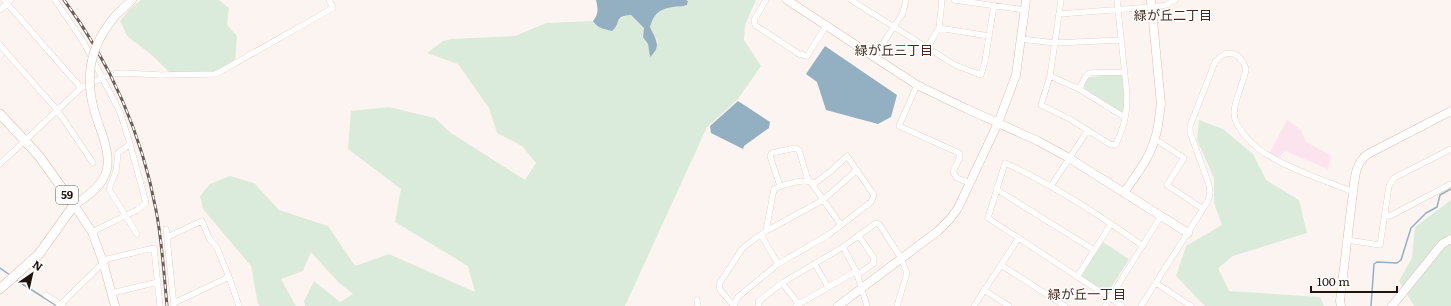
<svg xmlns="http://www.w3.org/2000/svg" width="1451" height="306" font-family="Literata,'Noto Sans JP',serif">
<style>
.industrial{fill:#fce4ef}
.green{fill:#dbebdb}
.water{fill:#93b0c2}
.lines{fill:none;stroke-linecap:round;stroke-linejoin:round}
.stream{stroke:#93b0c2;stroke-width:1.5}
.street-casing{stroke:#e1bcab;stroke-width:6}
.secondary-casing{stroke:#e1bcab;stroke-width:9}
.primary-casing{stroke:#e1bcab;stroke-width:10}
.street{stroke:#fff;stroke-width:5.5}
.secondary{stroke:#fff;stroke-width:8}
.primary{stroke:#fff;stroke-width:9}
.rail-casing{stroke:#6a5e59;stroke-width:3}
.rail{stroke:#fff;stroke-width:1.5;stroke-dasharray:4.5;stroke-linecap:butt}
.secondary-bridge-casing{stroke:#e1bcab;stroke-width:9;stroke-linecap:butt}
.secondary-bridge{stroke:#fff;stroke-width:8}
.labels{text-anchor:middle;stroke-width:3;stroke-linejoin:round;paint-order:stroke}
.shield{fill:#fff;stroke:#635a56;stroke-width:1}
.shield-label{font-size:11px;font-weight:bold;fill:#20130d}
.neighbourhood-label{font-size:13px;fill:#472a1c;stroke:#fff}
</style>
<rect width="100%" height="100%" fill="#fcf4f0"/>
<path class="industrial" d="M1287 120 1301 130 1306 142 1331 155 1328 169 1285 151 1278 158 1269 154Z"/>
<path class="green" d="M141 0H219L229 8 227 25 237 36 235 61 215 73H170L153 56 127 36 120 21 129 10Z
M686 0H756L745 25 744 40 761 66 738 99 707 127 625 306H305L304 301 314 281 340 302 353 294 338 282 311 252 303 271 281 279 296 306H260L258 304 251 266 203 209 200 196 210 184 230 176 254 183 279 210 328 226 355 266 389 254 475 292 468 266 395 222 401 189 348 149 351 111 389 107 435 118 451 133 525 180 536 163 522 146 497 133 489 108 458 64 427 53 443 41 451 39 515 36 546 23 593 21 596 26 615 28C619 19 621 16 631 15L644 28 643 37 648 44 650 57 658 42 650 27C654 14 659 9 674 7 678 6 682 7 687 5L688 1Z
M1120 73 1122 75 1125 98V111L1122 113 1085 90 1084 87 1087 78 1092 77Z
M1199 120 1223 129 1253 154 1266 180 1299 200 1307 233 1233 256 1218 268 1229 291 1320 297 1324 306H1205L1176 276 1186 246 1222 225 1214 203V178L1197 140Z
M1451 200V306H1414L1399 281 1412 258 1415 227Z
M1103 242 1129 259 1109 291 1106 292 1082 277V274Z"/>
<path class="water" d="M596 0H686L688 1 687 5C682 7 678 6 673 7 659 9 654 14 650 27 656 40 662 46 650 57L648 44 643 37 644 28 631 15C613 16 622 23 612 31 604 29 597 28 593 21 599 13 598 9 596 0Z
M825 46 897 95 891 117 878 124 826 110 817 82 806 74Z
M738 101 770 122 769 128 744 146 743 149 711 133 710 126Z"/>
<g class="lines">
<path class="stream" d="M0 268 10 275
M16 280 57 306
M1371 306 1374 264 1377 262 1397 263 1401 260 1411 228 1426 213 1437 207 1440 195 1451 189"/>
<defs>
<path id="street" d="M4 0 81 88
M55 0 84 43 120 112 130 144 146 203 137 210 92 232
M766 0 754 20 755 25 799 54 807 56 826 26
M851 0 955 65 981 75 985 61 994 5
M954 0 1025 10
M1061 0 1050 76 1041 105 1070 119 1111 145 1116 144C1124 127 1127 115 1127 95L1117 0
M0 10 11 0
M1059 14 1152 7 1166 5 1175 0
M939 28 989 36
M1021 39 1055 43 1121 40
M0 45 58 111 93 163
M927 48 939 28 942 0
M0 56 1 55
M874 57 903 13 906 0
M1050 76 1079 89 1121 115 1125 116
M917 85 899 126 959 153 960 157 953 172 957 178 970 183
M1079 89 1086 76 1089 73 1124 72
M1155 139 1184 158 1167 185 1203 209
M130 144 118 153 116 171 109 189 137 234
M0 164 81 88 102 78 113 74 122 73 161 75 216 74 333 8 329 0
M780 186 770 156 772 153 795 148 799 150 807 177 841 225
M1051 186 1088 130
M996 189 1094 250
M1384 215 1390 216 1451 184
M166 229 174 306
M766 231 823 200 857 170
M761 235 778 264
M167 237 202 221 209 238 217 248 229 277 239 306
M1347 240 1380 245 1389 186 1394 178 1451 149
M843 247 856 271 867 306
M815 264 828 287
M1001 265 1065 306
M857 275 873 264 874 258 859 236
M1077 277 1111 224
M782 283 799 304
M1156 283 1191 306
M984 290 1009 306
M112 293 158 282
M46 295 63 306
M697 300 698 306
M174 303 229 277
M734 305 738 297 778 264 828 235 871 202 874 195 847 156 831 171 815 183C804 178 785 184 774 189L766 231 749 243 742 249 719 284 720 290 734 306
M59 306 107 259 154 248 160 306
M759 306 758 302 782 283 843 247 876 223 879 224 901 258 907 273 897 306
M796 306 856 271
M974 306 1018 239
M1105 306 1161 216
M1122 306 988 218 1005 163C1054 185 1099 215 1143 246
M1141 306 1208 201 1210 193 1209 185 1190 132V126L1215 62C1227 48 1240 51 1246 69 1244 82 1234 101 1234 113 1234 128 1256 149 1268 155 1294 171 1324 180 1353 192"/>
<path id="secondary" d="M787 0 917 85 967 109 1038 141 1069 158 1188 233
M117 14 132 0
M99 125C114 166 112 181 74 205L92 232 103 262 115 306
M1124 193C1135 176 1150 158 1155 138 1159 127 1159 115 1161 104L1151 0
M838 306 938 231 950 219 958 208 998 123 1016 75 1026 0
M1341 306 1340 301 1353 192C1355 177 1355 163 1368 154L1451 111
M1392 306 1442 244 1451 239"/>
<path id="primary" d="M0 114 39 156 74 205 39 254 0 289"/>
</defs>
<use href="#street" class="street-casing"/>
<use href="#secondary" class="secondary-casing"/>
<use href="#primary" class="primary-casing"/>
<use href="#street" class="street"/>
<use href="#secondary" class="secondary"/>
<use href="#primary" class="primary"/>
<defs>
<path id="rail" d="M64 0C110 61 142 135 156 210 162 241 164 274 167 306"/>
</defs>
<use href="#rail" class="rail-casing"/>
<use href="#rail" class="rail"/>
<defs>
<path id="secondary-bridge" d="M99 125C83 83 87 48 117 14"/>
</defs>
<use href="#secondary-bridge" class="secondary-bridge-casing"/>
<use href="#secondary-bridge" class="secondary-bridge"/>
</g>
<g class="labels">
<rect class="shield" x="56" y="186" width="22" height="18" rx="3"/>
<g class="shield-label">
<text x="67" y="199">59</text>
</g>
<g class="neighbourhood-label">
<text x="1173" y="20">緑が丘二丁目</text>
<text x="894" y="55">緑が丘三丁目</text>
<text x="1087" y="299">緑が丘一丁目</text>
</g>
</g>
<g transform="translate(32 274) rotate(34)" stroke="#ffffff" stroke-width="3" paint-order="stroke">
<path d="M0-3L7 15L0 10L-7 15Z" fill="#20130d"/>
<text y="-6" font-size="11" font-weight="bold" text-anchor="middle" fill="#20130d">N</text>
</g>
<path d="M1311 286v6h86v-6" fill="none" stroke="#20130d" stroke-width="2"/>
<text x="1317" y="286" font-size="12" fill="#20130d" stroke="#ffffff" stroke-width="3" paint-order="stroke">100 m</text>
</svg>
